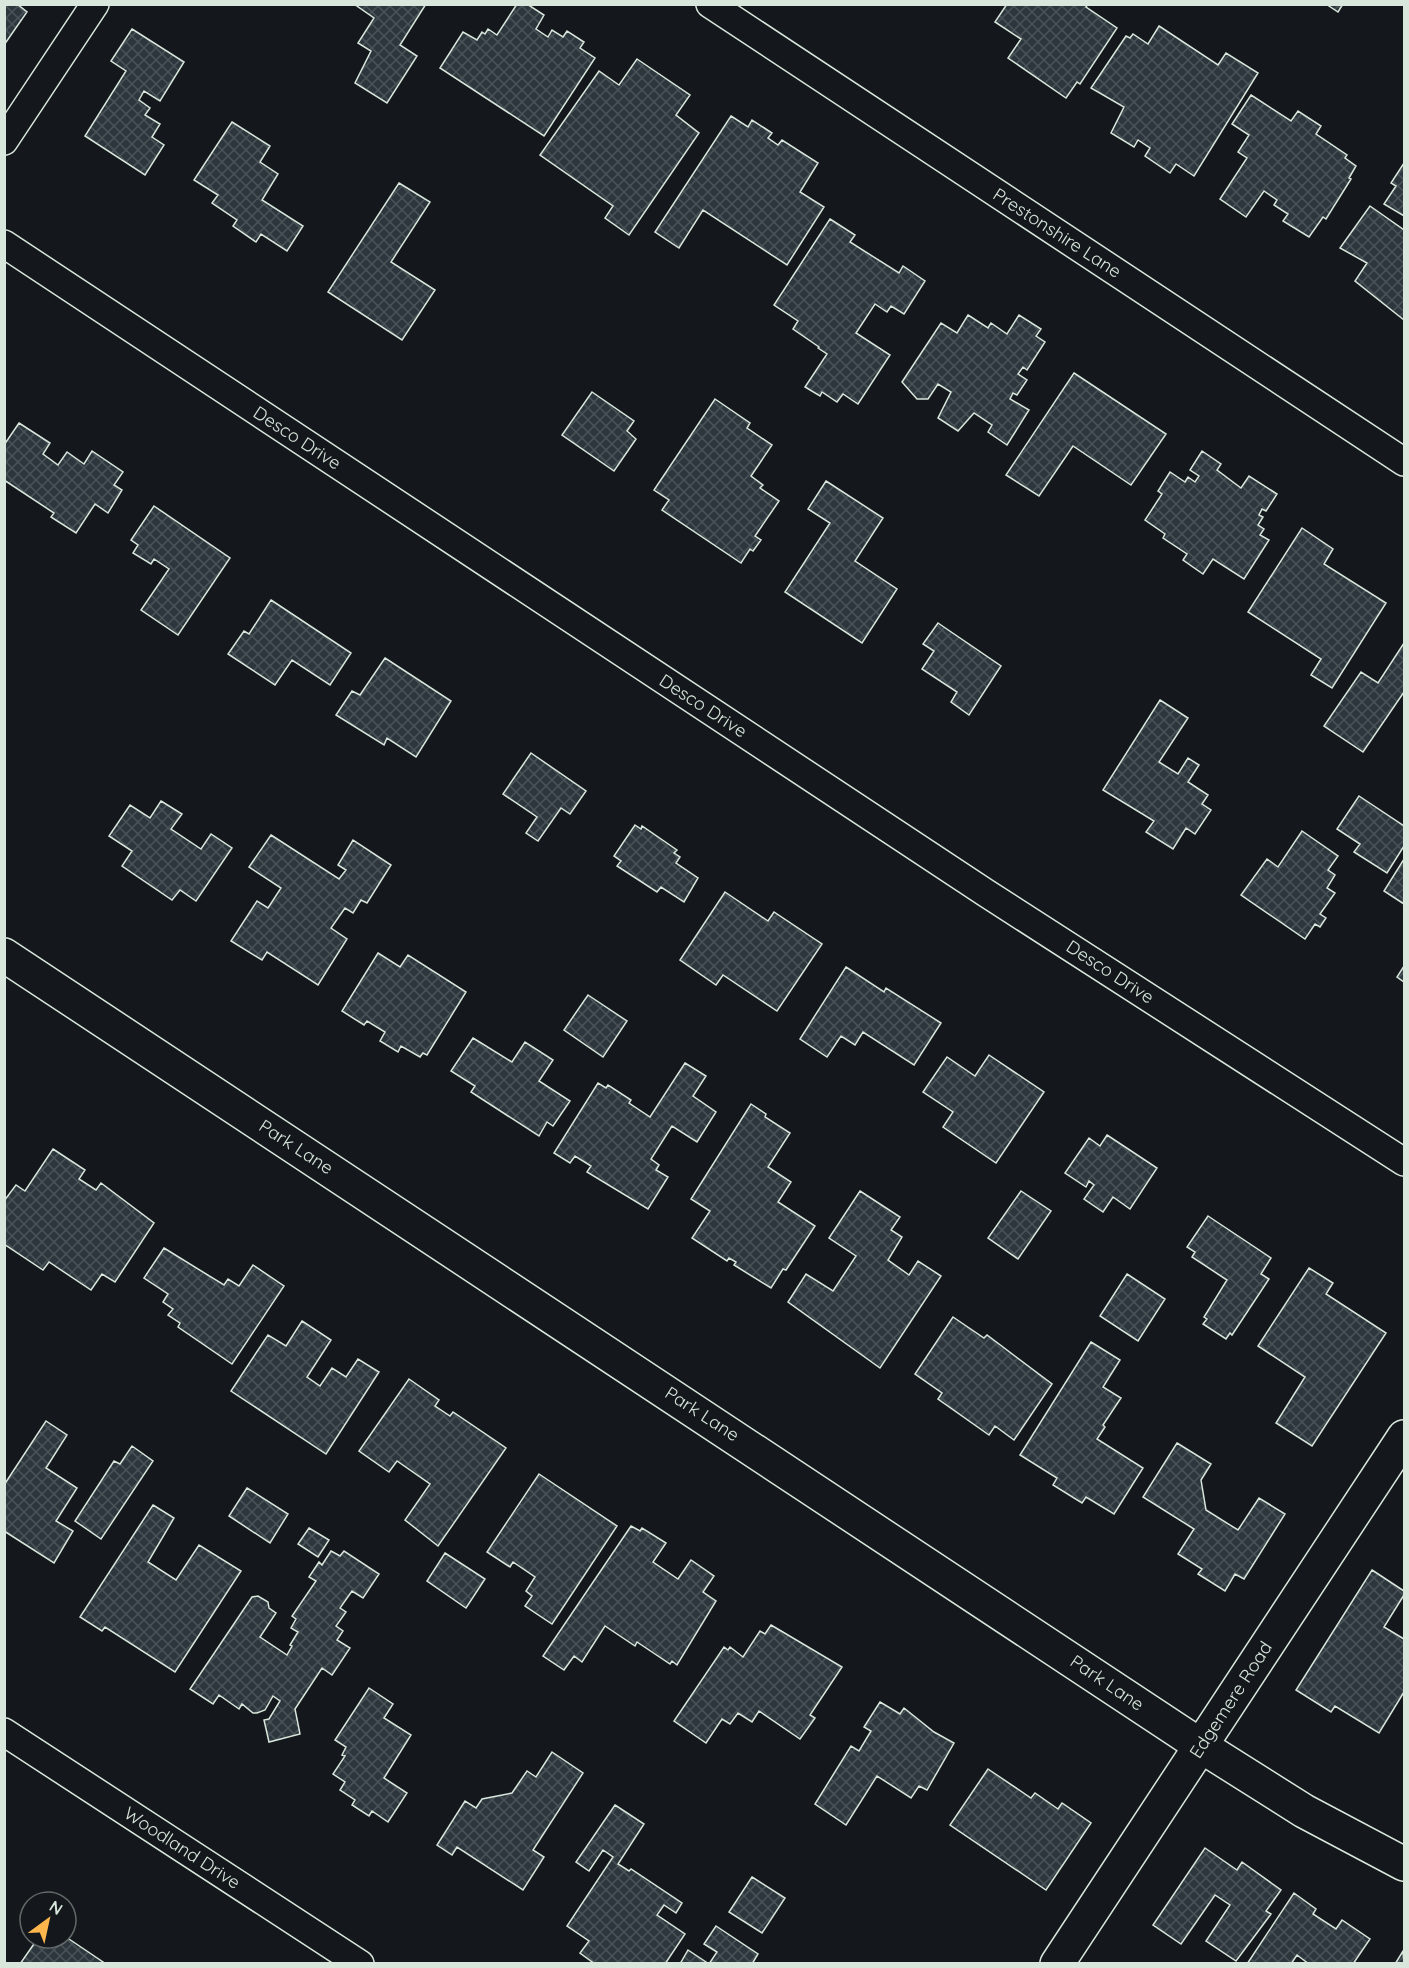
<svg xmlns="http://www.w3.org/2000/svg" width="1409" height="1968" font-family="Quicksand,sans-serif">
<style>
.building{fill:url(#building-cross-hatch);stroke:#d8e6dc;stroke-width:1.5}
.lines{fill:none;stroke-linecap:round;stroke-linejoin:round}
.minor-casing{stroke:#d8e6dc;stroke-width:30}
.tertiary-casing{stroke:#d8e6dc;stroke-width:36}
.minor{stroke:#14181c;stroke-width:27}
.tertiary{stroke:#14181c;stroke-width:33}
.labels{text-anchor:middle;stroke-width:4.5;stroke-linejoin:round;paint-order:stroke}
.street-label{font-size:18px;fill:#d8e6dc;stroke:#14181c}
</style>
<defs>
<pattern id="building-cross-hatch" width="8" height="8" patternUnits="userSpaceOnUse" patternTransform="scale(1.5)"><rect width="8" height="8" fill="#2c363c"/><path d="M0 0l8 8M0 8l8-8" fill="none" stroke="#4a5358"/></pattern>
</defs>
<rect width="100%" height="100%" fill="#14181c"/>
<path class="building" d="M4 4H17L27 12 4 45Z
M354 4H426L400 45 417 56 387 103 355 83 371 51 358 43 374 18Z
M517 4H527L544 15 536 29 548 37 552 30 563 37 567 31 584 42 580 48 595 58 544 136 440 68 463 32 477 40 482 32 485 34 488 29 497 35Z
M1007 4H1088L1086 7 1117 28 1080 84 1077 82 1066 98 1008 58 1021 39 995 22Z
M1326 4H1343L1338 12Z
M1159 26 1218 65 1226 53 1258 73 1194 176 1176 164 1170 173 1145 156 1150 148 1138 140 1134 147 1111 133 1124 107 1091 88 1126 36 1130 38 1133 34 1148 44Z
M132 29 184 62 160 101 144 91 139 100 150 108 145 115 160 124 152 137 164 145 145 175 85 136 126 71 111 61Z
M637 59 690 95 676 115 699 133 629 235 605 218 613 206 540 155 599 71 619 85Z
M1251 95 1291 121 1298 111 1321 126 1316 134 1347 155 1345 158 1356 166 1349 178 1351 179 1326 219 1323 217 1309 237 1283 221 1288 214 1274 205 1277 200 1264 191 1246 217 1220 199 1247 158 1238 152 1249 135 1232 124Z
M731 116 748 127 752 120 772 133 768 138 778 145 782 140 818 163 800 192 824 207 787 265 703 210 679 248 655 232Z
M232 122 270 146 260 162 278 174 262 200 303 226 287 251 261 234 256 242 233 226 237 220 212 203 218 195 194 180Z
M1404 163V216L1384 204 1396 186 1391 183Z
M399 183 430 202 391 262 435 290 402 340 328 292Z
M1370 206 1404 230V320L1355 281 1367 263 1340 248Z
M830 219 855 235 850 242 899 273 903 266 925 281 904 314 891 306 887 312 875 304 856 333 890 355 858 404 843 394 837 402 822 392 820 396 805 387 827 354 818 348 819 347 793 329 798 321 774 305Z
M968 315 988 328 991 323 1007 334 1019 315 1041 329 1036 336 1045 342 1027 370 1023 367 1018 374 1027 380 1017 395 1013 393 1010 399 1029 410 1007 445 988 432 992 425 974 413 958 431 938 418 951 392 938 384 928 399H917L902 382 941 323 957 333Z
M1074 373 1166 434 1131 485 1073 446 1039 496 1006 475Z
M592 392 634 421 627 431 636 439 614 471 562 435Z
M715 399 750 423 747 428 772 445 751 476 763 485 760 488 779 501 755 536 761 540 753 551 750 549 741 563 662 510 669 500 654 490Z
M19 423 50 443 43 454 58 465 67 452 84 464 92 451 123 472 114 485 122 490 108 513 95 504 76 533 51 517 54 513 4 480V445Z
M1202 451 1221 464 1217 470 1241 488 1249 476 1277 494 1266 511 1262 509 1259 515 1263 517 1258 525 1264 529 1260 535 1269 540 1244 579 1213 559 1203 574 1183 560 1187 554 1163 538 1165 534 1145 520 1162 494 1158 491 1170 472 1185 482 1188 477 1195 482 1199 476 1190 470Z
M826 481 883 518 855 561 897 589 862 643 785 592 830 523 808 509Z
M154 506 230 558 178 635 141 610 169 569 154 559 151 564 133 553 138 545 131 540Z
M1302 528 1333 549 1324 564 1386 603 1332 688 1311 675 1321 659 1248 612Z
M271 600 351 653 330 685 292 660 275 685 228 654 244 631 249 634Z
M938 623 1001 666 969 715 951 702 957 692 922 669 934 651 923 644Z
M1404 643V692L1363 752 1324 726 1361 672 1378 683Z
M385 658 451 701 416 757 387 738 384 745 336 715 352 691 360 695Z
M1160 700 1188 718 1159 762 1178 774 1188 758 1199 765 1188 782 1208 795 1202 804 1211 810 1195 834 1186 828 1173 849 1146 832 1154 821 1103 790Z
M531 753 586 791 570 814 561 808 538 841 526 833 537 817 503 794Z
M1359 796 1404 826V846L1387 873 1354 852 1360 844 1337 829Z
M161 801 182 814 171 829 201 849 211 834 232 848 196 901 180 890 172 900 122 866 132 851 109 836 130 805 150 818Z
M635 825 641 829 642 826 677 850 674 853 680 857 676 863 698 878 684 902 661 887 657 892 617 866 621 861 614 856Z
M1302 831 1338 856 1328 870 1335 875 1327 888 1335 893 1320 914 1326 918 1320 927 1315 924 1305 939 1241 895 1267 859 1278 867Z
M271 835 339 879 346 870 338 865 353 840 391 865 367 903 361 900 353 913 345 908 331 928 347 939 318 985 267 952 262 960 231 941 257 901 268 908 281 888 249 867Z
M1404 859V904L1384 891Z
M725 892 768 921 774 912 822 944 777 1011 723 975 716 985 680 960Z
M378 953 400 967 408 955 466 992 427 1055 423 1053 420 1057 401 1046 398 1052 380 1041 385 1032 367 1021 364 1025 342 1011Z
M1404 966V982L1397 977Z
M846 967 884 992 886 988 941 1023 914 1065 863 1032 855 1045 841 1036 827 1057 800 1039Z
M588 995 627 1021 603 1057 564 1030Z
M473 1038 512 1062 525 1042 553 1060 539 1081 570 1101 553 1126 547 1122 539 1136 471 1092 475 1086 451 1071Z
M989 1055 1044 1092 996 1163 943 1127 953 1112 923 1092 947 1057 975 1076Z
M685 1063 706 1076 693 1096 716 1112 697 1142 672 1126 651 1159 659 1165 656 1170 668 1177 648 1209 587 1172 591 1166 575 1156 570 1163 554 1153 598 1083 606 1088 608 1085 631 1100 629 1103 650 1117Z
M751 1104 766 1114 765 1117 790 1133 768 1167 791 1182 778 1202 815 1226 786 1270 783 1269 771 1288 734 1265 736 1262 729 1258 727 1261 692 1238 710 1211 691 1199Z
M1107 1135 1157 1168 1130 1209 1113 1197 1103 1212 1084 1199 1094 1185 1089 1181 1086 1187 1065 1173 1089 1138 1100 1146Z
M53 1149 85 1170 79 1179 96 1190 101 1183 154 1223 115 1282 102 1274 91 1290 49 1262 43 1270 4 1244V1201L16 1185 25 1191Z
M860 1191 900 1217 891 1230 902 1237 888 1260 909 1275 918 1261 941 1276 880 1368 788 1302 806 1274 833 1291 856 1256 829 1238Z
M1021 1191 1051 1211 1018 1259 988 1238Z
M1208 1216 1271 1258 1261 1274 1269 1279 1232 1335 1230 1333 1226 1339 1203 1324 1207 1319 1204 1317 1227 1280 1192 1257 1195 1252 1187 1247Z
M164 1248 224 1285 228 1279 239 1286 253 1265 284 1286 232 1364 178 1327 180 1323 168 1315 173 1309 163 1302 168 1294 144 1278Z
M1309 1268 1333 1283 1326 1294 1386 1333 1312 1446 1276 1423 1305 1377 1258 1346Z
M1127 1274 1165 1299 1138 1341 1100 1316Z
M953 1317 984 1338 987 1335 1052 1384 1014 1440 995 1426 989 1435 938 1399 942 1393 915 1374Z
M302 1321 331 1340 307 1377 320 1386 332 1368 346 1377 358 1359 379 1372 326 1454 231 1391 268 1335 286 1346Z
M1091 1342 1120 1360 1103 1387 1121 1398 1103 1425 1105 1427 1097 1439 1143 1468 1114 1514 1086 1497 1082 1503 1053 1485 1057 1478 1020 1455Z
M409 1379 439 1400 435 1406 450 1416 453 1412 506 1448 438 1546 405 1520 430 1484 397 1461 389 1472 359 1451Z
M46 1421 67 1435 46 1468 77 1488 56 1521 73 1531 54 1563 4 1531V1485Z
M1177 1443 1211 1464 1201 1480 1206 1510 1238 1530 1259 1498 1285 1514 1244 1579 1235 1574 1225 1591 1198 1574 1202 1569 1178 1554 1194 1529 1143 1497Z
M132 1446 153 1461 101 1539 75 1521 114 1461 120 1464Z
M539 1474 617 1526 552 1624 525 1606 532 1596 526 1591 535 1577 513 1562 510 1567 487 1552Z
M247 1488 288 1514 270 1543 229 1516Z
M153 1505 174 1518 148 1562 176 1580 199 1545 241 1571 175 1672 105 1627 102 1631 80 1617Z
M631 1526 640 1531 642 1528 666 1543 653 1562 678 1579 691 1560 714 1576 703 1592 716 1601 677 1665 672 1661 670 1664 637 1642 635 1646 605 1626 582 1662 574 1656 564 1670 543 1656Z
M309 1528 329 1540 318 1557 298 1544Z
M331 1551 340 1556 344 1551 379 1574 363 1598 352 1591 340 1608 346 1612 336 1626 343 1631 337 1640 350 1648 332 1675 322 1668 295 1709 300 1734 269 1742 264 1720 269 1719 280 1701 273 1696 265 1710 257 1713H253L242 1704 239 1709 219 1695 213 1704 190 1689 252 1597 258 1596 268 1602 269 1608 276 1613 260 1637 287 1655 292 1646 290 1645 298 1632 291 1628 296 1619 292 1616 316 1581 309 1577 319 1562 322 1565Z
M445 1553 485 1579 466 1608 427 1581Z
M1372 1570 1404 1591V1595L1384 1627 1404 1639V1692L1379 1733 1335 1706 1331 1712 1296 1690Z
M771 1625 842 1667 810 1715 815 1718 800 1739 759 1711 752 1722 738 1713 730 1724 722 1719 706 1743 674 1721 724 1647 728 1650 730 1647 743 1657 760 1631 765 1634Z
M369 1688 393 1704 384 1718 411 1735 384 1778 407 1793 388 1822 372 1811 369 1816 352 1805 355 1800 340 1790 345 1782 333 1774 345 1756 342 1755 346 1747 335 1740Z
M880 1702 900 1714 904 1708 934 1732 954 1743 927 1790 919 1786 911 1798 877 1776 846 1825 815 1804 851 1746 859 1751 871 1731 864 1727Z
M552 1752 583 1773 533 1850 544 1857 523 1890 457 1847 452 1855 437 1845 465 1801 476 1808 482 1799 512 1793 527 1771 536 1777Z
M988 1769 1031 1798 1035 1793 1058 1809 1062 1803 1091 1823 1046 1890 950 1825Z
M615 1805 644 1824 618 1864 629 1871 631 1869 682 1903 676 1913 664 1905 657 1915 685 1934 665 1964H595L580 1953 589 1941 567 1926 613 1857 603 1850 589 1871 576 1862Z
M1205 1848 1237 1870 1242 1862 1281 1890 1266 1911 1271 1914 1236 1961 1206 1941 1230 1905 1215 1895 1181 1944 1153 1925Z
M752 1877 785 1898 762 1933 729 1912Z
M1294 1893 1316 1909 1313 1914 1336 1929 1342 1920 1370 1939 1353 1964H1309L1297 1955 1291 1964H1247Z
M716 1926 758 1954 752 1964H709L717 1952 704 1944Z
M66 1937 106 1964H20L38 1938Z
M688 1950 709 1964H680Z
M1403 1951 1404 1964H1395Z"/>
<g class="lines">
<defs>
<path id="minor" d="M710 4 1404 462
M4 141 95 4
M4 244 986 893 1404 1162
M4 1732 360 1964"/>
<path id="tertiary" d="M4 955 1201 1746 1304 1811 1404 1864
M1057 1964 1404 1437"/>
</defs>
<use href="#minor" class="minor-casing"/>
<use href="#tertiary" class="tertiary-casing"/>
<use href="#minor" class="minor"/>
<use href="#tertiary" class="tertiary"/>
</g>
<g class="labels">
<g class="street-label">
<text transform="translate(1057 233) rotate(33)" y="6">Prestonshire Lane</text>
<text transform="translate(297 438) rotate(33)" y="6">Desco Drive</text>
<text transform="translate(703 706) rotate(33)" y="6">Desco Drive</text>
<text transform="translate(1110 972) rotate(33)" y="6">Desco Drive</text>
<text transform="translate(296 1147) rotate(33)" y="6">Park Lane</text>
<text transform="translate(702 1414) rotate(33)" y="6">Park Lane</text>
<text transform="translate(1107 1683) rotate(34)" y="6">Park Lane</text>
<text transform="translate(1231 1700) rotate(-57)" y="6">Edgemere Road</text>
<text transform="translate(182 1848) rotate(33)" y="6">Woodland Drive</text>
</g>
</g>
<rect width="1409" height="1968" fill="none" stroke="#d8e6dc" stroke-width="12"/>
<g transform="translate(48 1920) rotate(33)"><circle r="28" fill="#14181c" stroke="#626a69" stroke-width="1.5"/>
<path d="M0-4.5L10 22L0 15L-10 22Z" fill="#ffb74d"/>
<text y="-9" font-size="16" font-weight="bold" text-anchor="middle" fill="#d8e6dc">N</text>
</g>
</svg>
